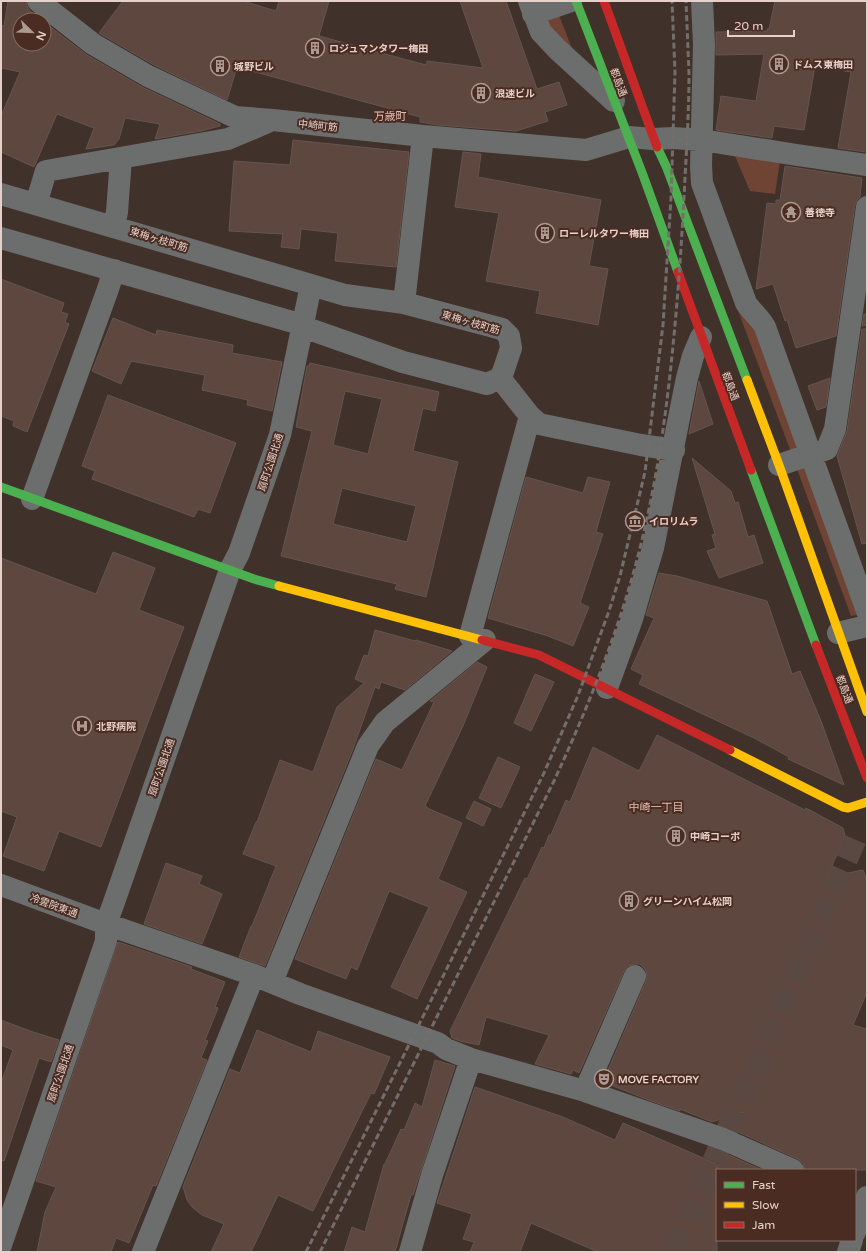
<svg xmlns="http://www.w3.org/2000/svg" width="868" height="1253" font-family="'Varela Round','Noto Sans JP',sans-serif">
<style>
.green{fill:#6f4435}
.building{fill:#5e473e;stroke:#635550;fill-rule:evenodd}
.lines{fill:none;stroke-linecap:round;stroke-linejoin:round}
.street-tunnel{stroke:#5a4943;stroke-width:22;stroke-dasharray:22 11;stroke-linecap:butt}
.street{stroke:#6c6e6e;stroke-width:22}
.fast{stroke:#4caf50;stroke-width:9}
.slow{stroke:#ffc107;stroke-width:9}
.jam{stroke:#c62828;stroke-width:9}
.rail{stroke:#736e6c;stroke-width:3;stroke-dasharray:6 3;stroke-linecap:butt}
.labels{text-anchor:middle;stroke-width:4;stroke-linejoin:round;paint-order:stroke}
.poi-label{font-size:10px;font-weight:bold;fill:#e5d1ca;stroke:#4a2c22;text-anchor:start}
.street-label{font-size:10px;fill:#e5d1ca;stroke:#4a2c22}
.neighbourhood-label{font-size:11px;fill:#e3bcaf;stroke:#4a2c22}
</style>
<rect width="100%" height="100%" fill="#41312b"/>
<path class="green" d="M559 15 572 49 549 29 547 19Z
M735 156 780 161 775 194 750 191Z
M723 259 756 326 800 449 791 452 719 260Z
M804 466 857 615 851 616 797 469Z"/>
<path class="building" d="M8 1H26L27 6 30 11 42 20H20V44H44V22L87 55 142 87 220 124V126L201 131 155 139 160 124 125 118 119 139 114 145 86 149 94 128 57 114 34 167 1 152V116L20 72 1 68V25L4 26Z
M123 1H243L276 11 279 1H329L319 36 426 65 427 61 483 68 460 1H506L537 89 559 82 567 105 545 112 548 121 516 131 437 125 420 122V117L237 67 227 100 154 65 99 33Z
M775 1H867V151L866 152 838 148 851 72 815 66 804 130 774 126 772 138 716 130 721 96 756 101 764 54 716 55V32L767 31 768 28 769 29Z
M293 140 409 152 396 267 335 261 338 233 301 229 299 249 281 247 283 234 229 231 234 161 290 165Z
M463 152 481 154 478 177 601 200 589 266 608 269 598 325 536 313 540 291 486 281 499 213 455 207Z
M785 166 862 178 860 197 857 200 855 205 836 336 796 348 787 320 785 321 773 284 756 289 767 203 776 204V200H780Z
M1 279 64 303 61 312 68 314 65 322 69 324 27 432 13 426 14 421 1 416Z
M864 314H867V325L862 326Z
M113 318 156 335 157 330 233 345 232 353 282 362 272 411 247 405 248 400 202 390 205 375 131 361 121 384 92 371Z
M862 329H867V543L862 544 837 456 847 431Z
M310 363 439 392 435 411 423 408 413 451 458 462 426 597 395 589 397 584 281 556 312 431 296 427 307 366H309ZM345 391 382 399 368 454 333 445ZM342 488 416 506 407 542 333 524Z
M830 378 826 407 817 410 808 386Z
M699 381 713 424 689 434Z
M108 395 236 443 210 513 198 509 194 517 92 479 95 471 82 466Z
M692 458 731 491 735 503 738 502 748 537 754 535 763 563 719 578 707 551 716 548 712 535 715 534Z
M526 477 583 493 588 477 610 482 596 532 603 534 580 603 589 607 573 646 548 636 488 618Z
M113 552 155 568 139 610 184 627 101 847 59 831 44 871 3 856 17 817 1 811V558L96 594Z
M659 573 677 576 767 601 792 674 800 671 821 721 844 785 788 759 789 757 756 739 639 684 643 675 631 669 654 618 646 615Z
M375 630 415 641 416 640 452 651 405 690 381 682 379 689 375 687 353 749 265 966 239 957 251 926H252L276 866 243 854 256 822H257L280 760 313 772 337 707 364 683 355 679 364 655 368 656Z
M477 662 487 667 463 726 425 806 427 807V808L462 823 438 879 467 892 417 999 391 987 429 907 389 891 357 970 351 967 346 979 295 959 376 759 402 770 434 702 430 701Z
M535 674 554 682 531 731 514 723Z
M657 735 805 810 806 808 843 828 845 836 827 877 863 870 867 880V992L853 1025 867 1029V1170H805L803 1163 798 1159 734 1130 743 1112 712 1122 680 1109V1111L651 1101 603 1082 646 981 647 975 645 969 640 964H634L628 966 624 971 579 1073 573 1070 571 1074 535 1064 549 1035 486 1017 479 1045 460 1041 452 1038 450 1031 525 878 527 879 542 847 544 848 549 835H551L566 800 570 802 593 747 639 771Z
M498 757 520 767 501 808 479 798Z
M474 801 491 809 483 826 466 818Z
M166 863 202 876 199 884 222 894 202 944 144 924Z
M118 942 192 967 191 969 225 982 215 1007 218 1008 205 1040 208 1041 201 1058 207 1060 156 1186 153 1185 129 1243 116 1238 111 1252H37L45 1212 56 1187 36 1181Z
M1 1020 33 1032 59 1040 51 1062 39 1058 4 1161 1 1160V1083L13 1050 1 1045Z
M257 1030 311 1052 318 1031 390 1057 374 1094 371 1093 313 1211 278 1195 251 1252H211L224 1224 202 1215 192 1207 187 1200 183 1187 230 1069 240 1073Z
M435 1060 455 1066 413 1195H411L395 1252H344L352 1227 365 1232 384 1164H385L401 1129 404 1130 415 1103 422 1107Z
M475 1087 563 1117 615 1140 623 1123 717 1164V1168L724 1153 762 1170H717V1252H598L531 1223 520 1252H470L474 1242 463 1239 472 1214 437 1203Z"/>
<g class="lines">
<path class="street-tunnel" d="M673 1252 858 834"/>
<path class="street" d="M38 1 93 44 148 76 235 117 273 120 423 136 586 150 629 137 653 139 673 138 702 140 797 155 867 165
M529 1 541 32 557 49 614 101
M702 1 704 45 701 166 702 183 746 303C752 312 760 318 765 327L867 611
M533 14 571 1
M1 194 345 295 404 303 502 329 509 336 511 348 503 372 500 378 487 384 403 362 309 329 303 325 1 238
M36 204 46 171 228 139 268 122
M114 226 117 212 121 158
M404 303 423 136
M530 416 539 424 641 445 674 450
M779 465 827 449 835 429 867 207
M32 499 108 289 114 270
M838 633 867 626
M470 636 530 416 500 378
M607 688 632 619 653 548 687 378 693 356 701 337
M1 885 106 924 254 975 300 994 438 1043 446 1049 471 1059 585 1091 723 1139 793 1170
M272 982 368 746 385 722 485 640
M585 1091 635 976
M855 1232 867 1197
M1 1245 106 941V924L113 905 230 570 239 553 280 435 311 285
M143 1252 254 975
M410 1252 432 1175 471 1059
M848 1252 852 1240"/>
<path class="fast" d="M576 1 643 175 678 272
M657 147 666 166 747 380
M751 470 816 645
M1 487 254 579 279 586"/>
<path class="slow" d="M747 380 779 465 867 712
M279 586 482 640
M730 750 843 807 848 808 867 802"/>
<path class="jam" d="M604 1 657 147
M678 272 751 470
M482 640 539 655 730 750
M816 645 867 778"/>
<path class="rail" d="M306 1252 543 775 577 698 609 611 620 576 645 472 663 325 671 198 675 72 672 1
M320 1252 554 781C589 705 621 626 641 544 661 463 670 384 677 302 680 267 682 233 684 198 686 156 689 115 689 73 688 49 687 25 686 1"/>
</g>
<defs>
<symbol id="building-ring" viewBox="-11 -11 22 22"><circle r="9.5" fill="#4a2c22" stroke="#ac9992" stroke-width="1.5"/><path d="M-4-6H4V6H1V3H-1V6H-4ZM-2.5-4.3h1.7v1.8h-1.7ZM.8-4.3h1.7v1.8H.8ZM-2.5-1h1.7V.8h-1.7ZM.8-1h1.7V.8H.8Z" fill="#ac9992"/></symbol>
<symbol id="temple-ring" viewBox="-11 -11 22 22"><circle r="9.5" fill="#4a2c22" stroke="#ac9992" stroke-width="1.5"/><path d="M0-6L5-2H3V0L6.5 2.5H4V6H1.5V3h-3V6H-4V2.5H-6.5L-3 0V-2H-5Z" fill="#ac9992"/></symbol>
<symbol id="museum-ring" viewBox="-11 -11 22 22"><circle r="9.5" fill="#4a2c22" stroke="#ac9992" stroke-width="1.5"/><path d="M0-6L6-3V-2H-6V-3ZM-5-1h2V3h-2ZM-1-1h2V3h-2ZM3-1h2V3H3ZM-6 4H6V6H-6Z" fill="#ac9992"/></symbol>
<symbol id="hospital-ring" viewBox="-11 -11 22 22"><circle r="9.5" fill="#4a2c22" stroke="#ac9992" stroke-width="1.5"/><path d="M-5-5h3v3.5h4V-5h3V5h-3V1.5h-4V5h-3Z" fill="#ac9992"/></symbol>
<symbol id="theatre-ring" viewBox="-11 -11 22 22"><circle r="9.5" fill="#4a2c22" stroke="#ac9992" stroke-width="1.5"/><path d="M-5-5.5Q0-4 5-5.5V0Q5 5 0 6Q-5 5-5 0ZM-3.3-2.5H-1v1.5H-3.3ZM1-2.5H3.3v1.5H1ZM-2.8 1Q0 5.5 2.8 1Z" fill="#ac9992"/></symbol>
</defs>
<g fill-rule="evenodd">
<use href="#building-ring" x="304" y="37" width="22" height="22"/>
<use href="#building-ring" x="768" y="53" width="22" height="22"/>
<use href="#building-ring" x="209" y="55" width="22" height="22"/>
<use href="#building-ring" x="470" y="82" width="22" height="22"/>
<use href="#temple-ring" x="780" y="201" width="22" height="22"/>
<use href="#building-ring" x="534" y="222" width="22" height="22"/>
<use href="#museum-ring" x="624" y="510" width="22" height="22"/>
<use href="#hospital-ring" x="71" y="715" width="22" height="22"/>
<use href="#building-ring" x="665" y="825" width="22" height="22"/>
<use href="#building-ring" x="618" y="890" width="22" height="22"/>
<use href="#theatre-ring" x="593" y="1068" width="22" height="22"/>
</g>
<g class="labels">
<g class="poi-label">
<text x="329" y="52">ロジュマンタワー梅田</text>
<text x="793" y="68">ドムス東梅田</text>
<text x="234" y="70">城野ビル</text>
<text x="495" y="97">浪速ビル</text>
<text x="805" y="216">善徳寺</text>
<text x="559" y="237">ローレルタワー梅田</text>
<text x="649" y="525">イロリムラ</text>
<text x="96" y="730">北野病院</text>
<text x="690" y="840">中崎コーポ</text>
<text x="643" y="905">グリーンハイム松岡</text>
<text x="618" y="1083">MOVE FACTORY</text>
</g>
<g class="street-label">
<text transform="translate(619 82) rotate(69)" y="4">都島通</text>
<text transform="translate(318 125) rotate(6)" y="4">中崎町筋</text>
<text transform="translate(159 239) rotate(17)" y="4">東梅ヶ枝町筋</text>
<text transform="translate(471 322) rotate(16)" y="4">東梅ヶ枝町筋</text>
<text transform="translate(731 386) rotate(70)" y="4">都島通</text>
<text transform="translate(270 462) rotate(-72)" y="4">扇町公園北通</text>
<text transform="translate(845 689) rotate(69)" y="4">都島通</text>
<text transform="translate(161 767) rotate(-71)" y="4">扇町公園北通</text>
<text transform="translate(54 905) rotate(20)" y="4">冷雲院東通</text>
<text transform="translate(60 1073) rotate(-71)" y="4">扇町公園北通</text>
</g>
<g class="neighbourhood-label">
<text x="390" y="120">万歳町</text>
<text x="656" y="811">中崎一丁目</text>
</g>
</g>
<rect width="868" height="1253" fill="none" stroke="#e5d1ca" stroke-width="4"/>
<rect x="716" y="1169" width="140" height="72" fill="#4a2c22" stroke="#886e65"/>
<rect x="724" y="1182" width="20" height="6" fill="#4caf50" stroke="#886e65"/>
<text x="752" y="1189" font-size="12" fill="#e5d1ca">Fast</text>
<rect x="724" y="1202" width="20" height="6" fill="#ffc107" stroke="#886e65"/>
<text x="752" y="1209" font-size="12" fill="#e5d1ca">Slow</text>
<rect x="724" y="1222" width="20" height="6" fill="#c62828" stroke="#886e65"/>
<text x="752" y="1229" font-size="12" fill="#e5d1ca">Jam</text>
<g transform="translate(32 32) rotate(113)"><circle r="19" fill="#4a2c22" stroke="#886e65"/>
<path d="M0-3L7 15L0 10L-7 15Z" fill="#ac9992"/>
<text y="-6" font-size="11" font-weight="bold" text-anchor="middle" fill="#e5d1ca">N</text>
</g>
<path d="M728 30v6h66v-6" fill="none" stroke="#e5d1ca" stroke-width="2"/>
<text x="734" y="30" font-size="12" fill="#e5d1ca" stroke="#4a2c22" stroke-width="3" paint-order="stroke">20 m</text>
</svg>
